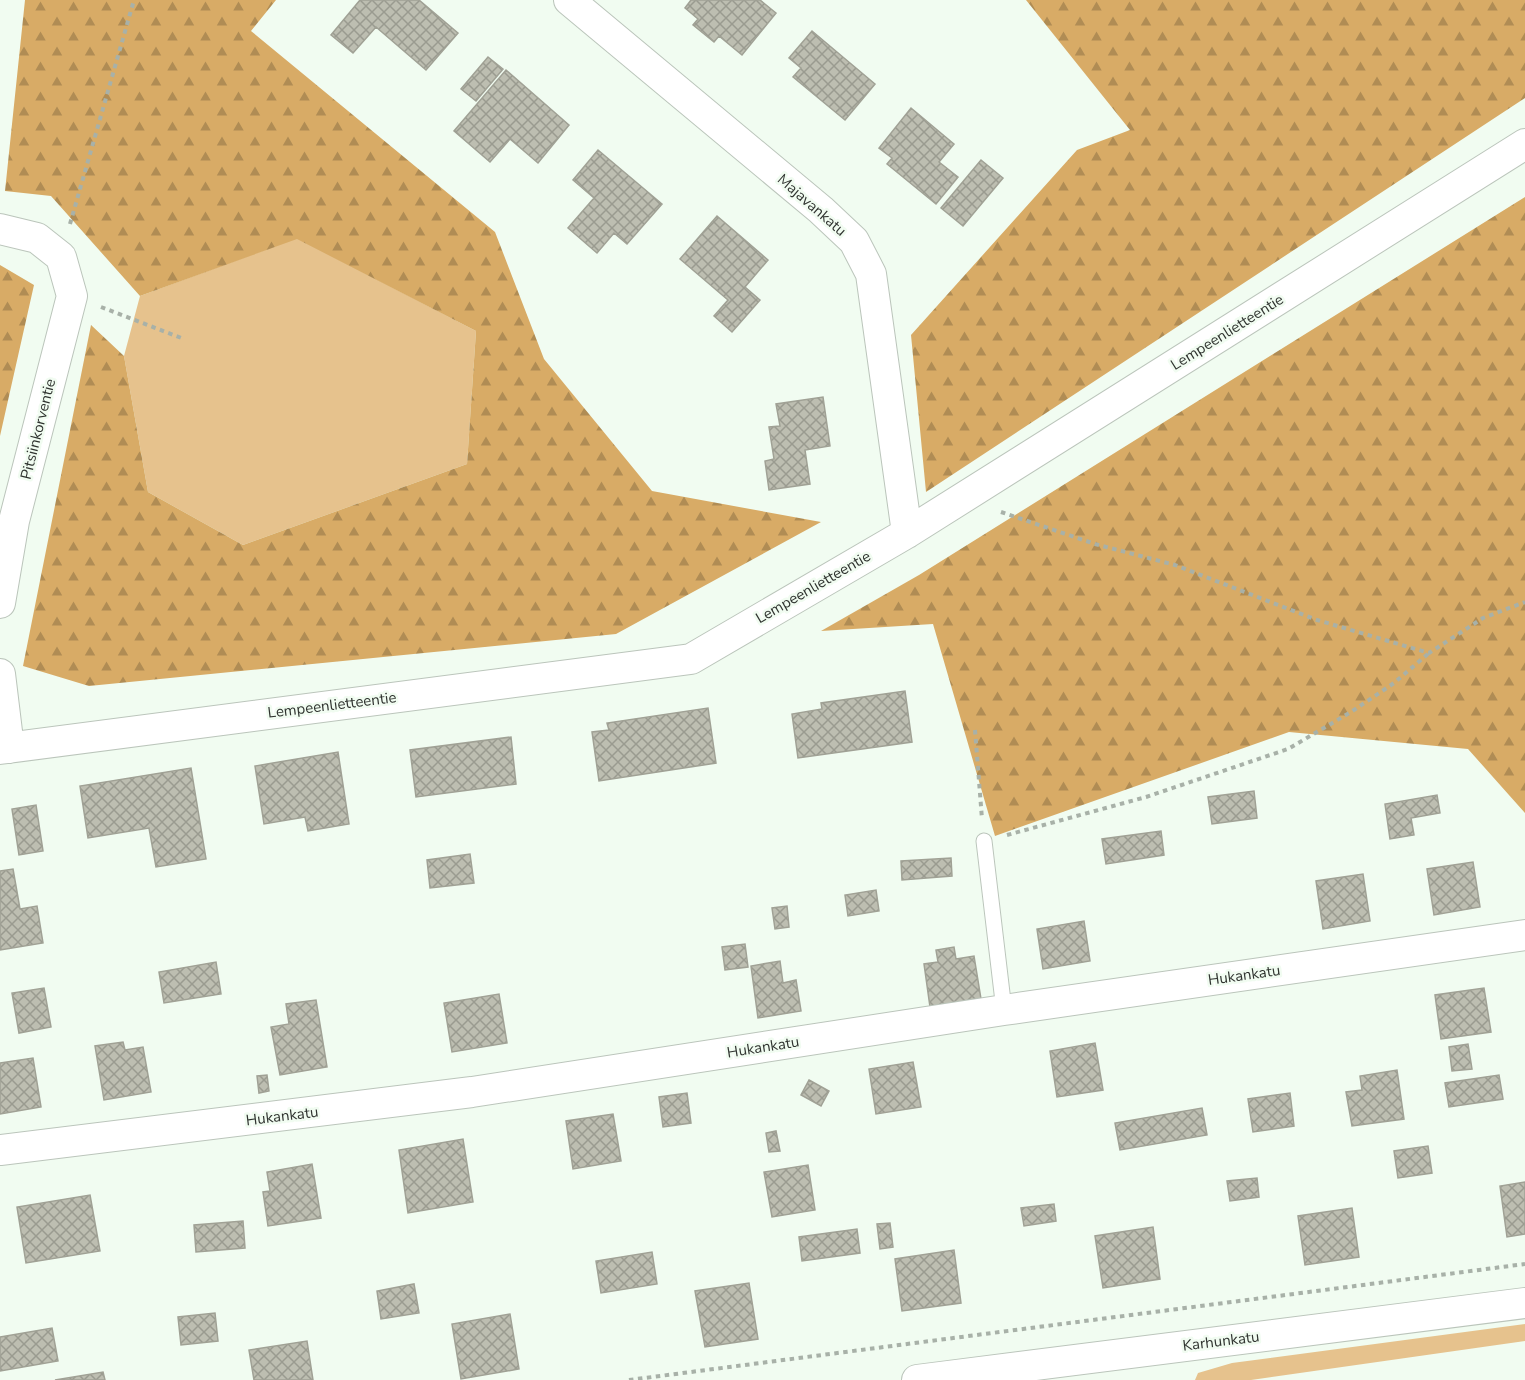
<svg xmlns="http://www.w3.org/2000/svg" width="1525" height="1380" font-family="'Nunito Sans',sans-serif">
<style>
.grass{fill:#e6c28d}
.forest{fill:url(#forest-firs)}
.building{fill:url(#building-cross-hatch);stroke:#a0a195;stroke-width:1.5}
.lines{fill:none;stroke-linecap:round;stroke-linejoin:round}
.service-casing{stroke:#bbc5bb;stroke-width:17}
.minor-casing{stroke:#bbc5bb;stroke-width:32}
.path{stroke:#a8b1a8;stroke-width:4;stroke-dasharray:4.5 4.5;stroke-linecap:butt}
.service{stroke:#fff;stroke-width:15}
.minor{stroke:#fff;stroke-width:30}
.labels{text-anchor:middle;stroke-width:5;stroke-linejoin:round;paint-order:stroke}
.street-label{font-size:15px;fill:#2f332f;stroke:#f1fcf1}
</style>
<defs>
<pattern id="forest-firs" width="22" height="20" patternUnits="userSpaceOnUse" patternTransform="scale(1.5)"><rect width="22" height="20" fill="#d8ab66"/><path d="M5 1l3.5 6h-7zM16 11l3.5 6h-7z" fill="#b08c54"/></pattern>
<pattern id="building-cross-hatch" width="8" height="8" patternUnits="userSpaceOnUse" patternTransform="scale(1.5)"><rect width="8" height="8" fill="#bdbeb1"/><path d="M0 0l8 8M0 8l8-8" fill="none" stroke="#9a9b90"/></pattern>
</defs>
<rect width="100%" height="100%" fill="#f1fcf1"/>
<path class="grass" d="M297 238 476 331 467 464 243 545 148 492 124 356 140 296Z
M1525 1324V1341L1251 1380H1195L1198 1373 1232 1363Z"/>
<path class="forest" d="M25 0H276L251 31 495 232 544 359 652 491 821 522 616 634 89 686 23 666 91 325 124 356 148 492 243 545 467 464 476 331 297 239 140 296 51 196 5 191Z
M1026 0H1525V98L926 492 911 335 1077 150 1130 130Z
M1525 197V813L1468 749 1289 732 995 836 933 624 821 631 919 575Z
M0 265 34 285 0 436Z"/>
<path class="building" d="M360 0H419L458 33 426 70 376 27 353 53 331 35Z
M691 0H760L776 13 742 55 719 36 714 42 693 25 698 19 685 8Z
M812 31 875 84 845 120 793 77 801 68 789 58Z
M488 57 503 69 476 101 461 89Z
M506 70 569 125 538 163 510 139 490 162 454 131Z
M911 108 954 144 939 162 958 177 936 204 887 164 892 158 879 148Z
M598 150 662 204 627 244 614 233 597 253 568 228 594 198 573 180Z
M981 160 1003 178 963 226 941 208Z
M717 216 768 260 745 287 760 300 732 332 714 316 728 300 680 259Z
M823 397 830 446 805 450 810 484 769 490 765 461 774 459 769 427 780 426 776 404Z
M905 691 912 742 798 758 792 714 822 709 821 703Z
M708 708 716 763 599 781 592 732 609 730 607 723Z
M511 737 516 784 416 797 410 750Z
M338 752 349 824 308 831 305 817 264 824 255 766Z
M191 768 206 859 156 867 149 828 88 838 80 786Z
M1254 791 1257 818 1212 824 1208 797Z
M1437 795 1440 813 1411 818 1414 835 1390 839 1385 804Z
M36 805 43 851 19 855 12 809Z
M1161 831 1164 855 1106 864 1102 839Z
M470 854 474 883 430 888 427 860Z
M951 858 952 876 902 880 901 861Z
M1473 862 1480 907 1434 915 1427 869Z
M13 869 20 909 37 906 43 943 0 950V871Z
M1363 874 1370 921 1323 929 1316 881Z
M876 890 879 911 848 916 845 895Z
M787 906 789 927 775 929 772 908Z
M1084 921 1090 961 1043 969 1037 929Z
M745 944 748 967 725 970 722 947Z
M954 947 956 959 974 956 981 999 930 1007 924 964 938 962 936 950Z
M780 961 783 983 796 980 801 1011 758 1018 751 966Z
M216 962 221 994 164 1003 159 972Z
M44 988 51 1027 19 1033 12 993Z
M1484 988 1491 1032 1441 1039 1435 995Z
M499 994 507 1043 452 1052 444 1003Z
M316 1000 327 1067 280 1075 271 1027 289 1024 286 1004Z
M123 1042 125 1050 143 1047 151 1092 104 1100 95 1046Z
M1095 1043 1103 1090 1057 1097 1050 1051Z
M1468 1044 1472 1069 1452 1071 1449 1047Z
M33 1058 41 1107 0 1114V1063Z
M913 1062 921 1107 876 1114 869 1069Z
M1397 1070 1404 1119 1352 1126 1346 1092 1362 1090 1360 1076Z
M267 1075 269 1091 259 1093 257 1076Z
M1499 1075 1503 1099 1449 1107 1445 1083Z
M809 1080 829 1091 821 1106 801 1095Z
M687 1093 691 1123 663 1127 659 1097Z
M1290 1093 1294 1126 1253 1132 1248 1099Z
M1202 1108 1207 1135 1120 1150 1115 1123Z
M613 1114 621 1161 573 1169 566 1121Z
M776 1131 780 1151 769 1152 766 1133Z
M463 1139 473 1202 408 1213 399 1150Z
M1428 1146 1432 1173 1398 1178 1394 1151Z
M312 1164 321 1218 268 1226 263 1192 270 1191 267 1172Z
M808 1165 815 1210 772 1217 764 1172Z
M1257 1178 1259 1197 1230 1201 1227 1181Z
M1525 1182V1234L1507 1237 1500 1186Z
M90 1195 100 1251 26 1263 17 1207Z
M1054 1204 1056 1221 1024 1226 1021 1208Z
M1352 1208 1359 1257 1305 1265 1298 1216Z
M243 1221 245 1248 196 1252 194 1225Z
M890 1223 893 1247 880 1249 877 1224Z
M1153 1227 1160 1279 1103 1288 1095 1236Z
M857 1229 860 1253 802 1261 799 1237Z
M954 1250 961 1303 902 1311 895 1259Z
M652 1252 657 1284 601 1293 596 1261Z
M749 1283 758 1339 705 1347 695 1291Z
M414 1284 419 1313 381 1319 377 1291Z
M215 1313 218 1341 181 1345 178 1317Z
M510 1314 519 1369 461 1379 452 1324Z
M52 1328 58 1361 0 1371V1337Z
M307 1341 313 1380H254L249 1350Z
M103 1372 105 1380H55Z"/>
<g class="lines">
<defs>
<path id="service" d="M984 841 1004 1010"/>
<path id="minor" d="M569 0 821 210 854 241 871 274 907 533
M0 229 37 238 61 257 72 296 14 521 0 603
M0 674 9 748
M0 749 691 659 907 533 1525 144
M0 1150 472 1092 1004 1010 1525 935
M917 1380 1525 1303"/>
</defs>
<use href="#service" class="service-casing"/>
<use href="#minor" class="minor-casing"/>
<path class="path" d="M70 224 134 0
M101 307 184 339
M1001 512 1095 544 1175 565 1317 620 1429 653 1483 618 1525 602
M975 730 982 819
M1007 835 1146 797 1288 749 1351 712 1394 683 1429 653
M629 1380 1525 1264"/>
<use href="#service" class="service"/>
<use href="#minor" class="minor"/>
</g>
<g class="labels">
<g class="street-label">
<text transform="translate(812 205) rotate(41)" y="5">Majavankatu</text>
<text transform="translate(1227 332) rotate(-32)" y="5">Lempeenlietteentie</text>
<text transform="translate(38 429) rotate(-76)" y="5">Pitsiinkorventie</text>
<text transform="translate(813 587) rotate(-30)" y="5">Lempeenlietteentie</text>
<text transform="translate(332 705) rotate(-7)" y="5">Lempeenlietteentie</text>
<text transform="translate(1244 975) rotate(-8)" y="5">Hukankatu</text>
<text transform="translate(763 1047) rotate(-9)" y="5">Hukankatu</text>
<text transform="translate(282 1116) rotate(-7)" y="5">Hukankatu</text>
<text transform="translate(1221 1341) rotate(-7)" y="5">Karhunkatu</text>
</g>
</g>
</svg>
